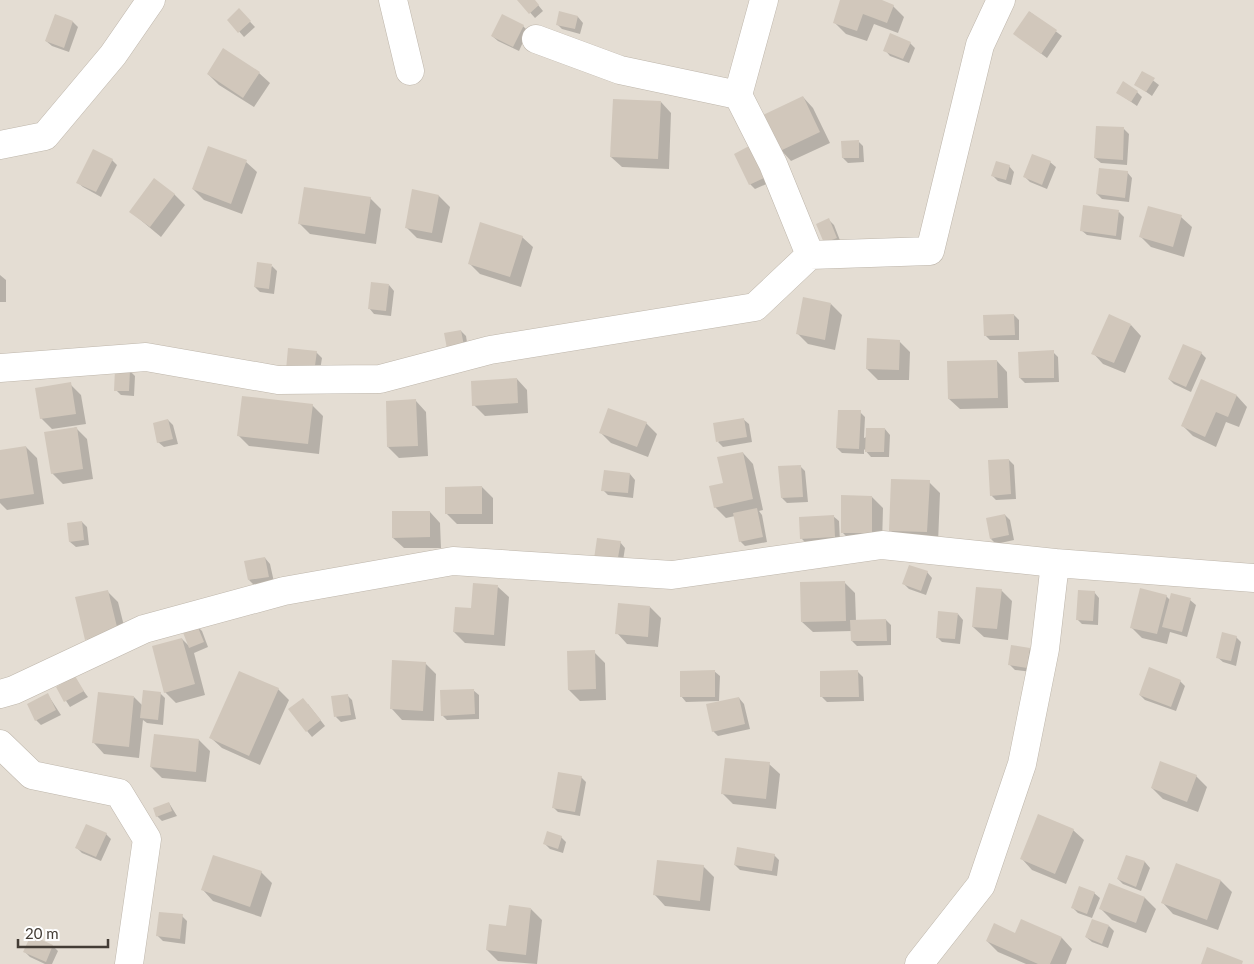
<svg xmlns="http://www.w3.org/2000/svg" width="1254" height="964" font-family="Lato,sans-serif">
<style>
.residential{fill:#e4ddd3}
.shadow{fill:#0003}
.building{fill:#d1c7bb}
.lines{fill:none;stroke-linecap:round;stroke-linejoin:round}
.minor-casing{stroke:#beb6ab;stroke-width:29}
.minor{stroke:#fff;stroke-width:28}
</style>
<rect width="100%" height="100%" fill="#f1ece5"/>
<path class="residential" d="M0 0H1254V964H0Z"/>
<path class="shadow" d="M519 0H534L543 11 535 18Z
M842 0H878L893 6 904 17 898 33 874 24 867 41 846 34 835 23Z
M239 10 255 27 244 37 229 20Z
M1030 12 1062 36 1047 58 1015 34Z
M560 13 578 17 583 23 580 34 562 29 557 24Z
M55 16 73 22 78 27 69 52 52 46 46 41Z
M523 26 528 31 519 51 498 41 492 36Z
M910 43 915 48 909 63 890 56 885 50Z
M1142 72 1159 85 1152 96 1135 84Z
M259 73 270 83 254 107 219 85 208 74Z
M1137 92 1142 97 1137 106 1118 93Z
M803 97 813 108 830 143 791 161 781 150Z
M661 102 671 113 669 169 622 167 611 157Z
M1124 129 1129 134 1127 165 1101 163 1095 158Z
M858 141 863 146 864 162 848 163 843 158Z
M736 154 771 182 755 189 750 184Z
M112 160 117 165 101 197 83 187 77 182Z
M246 162 257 172 242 214 204 200 193 189Z
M1050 162 1056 167 1047 189 1030 182 1025 177Z
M1009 166 1014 172 1011 185 998 181 993 176Z
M1127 172 1132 178 1129 202 1102 199 1097 194Z
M413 191 439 196 450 207 442 243 417 238 406 227Z
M174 194 185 205 161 237 131 212Z
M370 198 381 209 376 244 310 234 299 223Z
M1119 212 1124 217 1121 240 1087 235 1081 230Z
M1181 217 1192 227 1184 257 1151 247 1140 236Z
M829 220 834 225 841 243 830 247Z
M522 237 533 247 521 287 480 274 469 263Z
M272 266 277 271 274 294 260 292 255 287Z
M0 275 6 280V302H0Z
M389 285 394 291 391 316 374 314 369 308Z
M831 304 842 315 835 350 808 344 798 334Z
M1014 315 1019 320V340H990L985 335Z
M1131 325 1141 336 1125 373 1103 364 1093 353Z
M461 331 466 336 469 355 454 358Z
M899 341 910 352 909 380H878L867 369Z
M316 352 322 358 319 377 292 374Z
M1053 352 1058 357 1059 382 1025 383 1020 378Z
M1201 353 1206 358 1191 392 1174 384 1169 379Z
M997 361 1007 372 1008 408 960 409 949 399Z
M130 371 135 376 134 396 121 395 116 390Z
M517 379 527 390 528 413 485 416 474 405Z
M1202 381 1237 396 1247 407 1239 427 1226 422 1216 447 1193 436 1182 425Z
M70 384 81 395 86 424 52 429 41 418Z
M416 401 426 412 428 456 399 458 388 447Z
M312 405 323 416 319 454 249 446 238 435Z
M860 412 865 417 864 438 885 429 890 435 889 457H871L864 449V454L842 453 837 448Z
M743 419 749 424 752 442 723 447 718 442Z
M168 420 173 425 178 444 164 447 158 442Z
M646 423 657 434 648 457 611 443 601 433Z
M75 427 87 439 93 479 63 484 52 473Z
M26 447 37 458 44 504 7 510 0 503V451Z
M743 453 753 464 763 510 759 511 762 515 767 542 745 546 740 541 735 516 726 518 715 507 724 484Z
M1009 460 1014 465 1016 499 996 500 991 495Z
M800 466 805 471 808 502 787 503 782 498Z
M630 474 635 480 633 498 608 495 603 490Z
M929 482 940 493 938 543 901 541 890 530Z
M482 487 493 498V524H457L446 513Z
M872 497 883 508 882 544 853 543 842 532Z
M430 512 440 523 441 548H404L393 538Z
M1005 515 1010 520 1014 540 996 544 991 539Z
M833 516 839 521 840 542 807 544 802 539 800 518Z
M82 522 87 527 89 545 76 547 70 542 68 524Z
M620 542 625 548 622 567 601 564Z
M265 558 270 564 274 582 254 585 249 580Z
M927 572 932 578 926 595 909 589 904 584Z
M844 582 855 593 856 621 886 620 891 625V645L857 646 852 641V631L813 632 802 622Z
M498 587 509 597 505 646 465 643 454 632 472 609Z
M1001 590 1012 601 1008 640 984 637 973 627Z
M107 591 118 602 128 642 97 650 87 639Z
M1094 592 1099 598 1098 625 1082 624 1077 619Z
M1166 596 1170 600H1190L1196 605 1187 637 1170 632 1167 644 1142 638 1131 627Z
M650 607 661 618 658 647 627 644 617 633Z
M958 614 963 620 960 644 942 642 937 637Z
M197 626 202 631 208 647 194 653 205 695 176 703 165 692 182 639 190 647Z
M1236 637 1241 642 1236 666 1223 662 1217 657Z
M1030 649 1035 654 1032 672 1015 670 1010 665Z
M594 652 605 663 606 700 580 701 569 690Z
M425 663 436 674 434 721 402 720 392 709Z
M714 671 720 676 719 701 686 702 681 696Z
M858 672 863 677 864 701 827 702 822 697Z
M74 678 88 697 70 707 57 687Z
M1180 681 1185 686 1176 711 1145 700 1140 695Z
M278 689 289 700 260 765 222 748 211 738Z
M473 690 479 695V719L447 720 442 715Z
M160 693 165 698 163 725 147 723 143 720 139 758 104 754 94 743 134 697 143 706Z
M48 695 61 715 41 725 36 720Z
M347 695 352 700 356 719 341 722 336 717Z
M739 698 744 704 750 729 718 736 713 731Z
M308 704 325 726 312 737 290 710Z
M199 740 210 751 206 782 162 778 151 767Z
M769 764 780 774 776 809 733 804 722 793Z
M1196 776 1207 787 1198 812 1163 799 1152 788Z
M581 777 586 782 580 816 558 812 553 807Z
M169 803 177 816 162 821 157 816Z
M1073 830 1084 840 1066 884 1032 870 1022 859Z
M106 834 111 839 101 861 82 853 77 848Z
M561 837 566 842 563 853 550 849 545 844Z
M774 855 779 860 777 876 740 870 735 865Z
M1127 856 1145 862 1150 868 1141 891 1123 884 1118 879Z
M1177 865 1221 881 1232 892 1218 930 1173 914 1163 903Z
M703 866 714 877 710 911 665 906 655 895Z
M261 872 272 883 261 917 213 901 203 890Z
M1109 885 1145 898 1156 909 1146 933 1112 920 1101 909Z
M1094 893 1100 898 1092 918 1078 913 1073 908Z
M531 909 542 920 537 964 498 961 487 950 508 927Z
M182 916 187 921 185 944 163 941 158 936Z
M1109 926 1114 931 1108 948 1092 942 1086 937Z
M1015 934 1062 938 1072 949 1066 964H1026L998 952 987 941Z
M32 937 53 946 58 951 52 964H45L30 957 25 952Z"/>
<path class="building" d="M517 0H535L539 5 529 14Z
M840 0H882L894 5 887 23 863 14 857 31 833 23Z
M239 8 251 21 238 33 227 20Z
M559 11 578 16 575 29 556 25Z
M1029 11 1057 30 1041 54 1013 34Z
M55 14 73 21 64 48 45 41Z
M502 14 524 25 513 47 491 36Z
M890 33 911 42 903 59 883 51Z
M223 48 260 72 243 98 207 74Z
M1142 71 1155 78 1146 92 1134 85Z
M1123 81 1138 91 1131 102 1116 93Z
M803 96 820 132 780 151 763 115Z
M613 99 661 101 658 159 610 157Z
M1096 126 1124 127 1123 160 1094 158Z
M859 140V158H842L841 141Z
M751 145 766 177 749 185 734 154Z
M208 146 247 160 231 204 192 189Z
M93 149 113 159 96 192 76 183Z
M1032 154 1051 161 1042 185 1023 177Z
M996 161 1010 165 1006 180 991 176Z
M1099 168 1128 171 1125 198 1096 194Z
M154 178 175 194 150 227 129 212Z
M304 187 371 197 365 234 298 224Z
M412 189 439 195 432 233 405 228Z
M1083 205 1119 210 1116 236 1080 231Z
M1148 206 1182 215 1173 247 1139 237Z
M829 218 837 238 824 243 816 224Z
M480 222 523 236 510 277 468 264Z
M257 262 272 264 269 289 254 287Z
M371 282 389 284 386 311 368 309Z
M803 297 831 303 825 340 796 334Z
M1014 314 1015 335 984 336 983 315Z
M1109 314 1131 324 1114 363 1091 354Z
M461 330 465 351 448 354 444 333Z
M867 338 900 340 899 370 866 369Z
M1183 344 1202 352 1186 387 1168 379Z
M288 348 317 351 314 373 286 370Z
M1054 350V378H1019L1018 352Z
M997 360 998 398 948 399 947 361Z
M115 369 130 370 129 391H114Z
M517 378 518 403 472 406 471 381Z
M1201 379 1237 395 1228 417 1216 412 1205 437 1181 426Z
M71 382 76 414 40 419 35 388Z
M242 396 313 404 308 444 237 436Z
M416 399 418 446 387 447 386 401Z
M608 408 647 422 637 447 599 433Z
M838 410H861L859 449 836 448Z
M744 418 747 437 716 442 713 423Z
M168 419 173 439 157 443 153 423Z
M77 427 83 469 51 474 44 432Z
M866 428H885L884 452H865Z
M26 446 34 494 0 499V450Z
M743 452 753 499 714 508 709 486 723 483 717 457Z
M1009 459 1011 494 990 496 988 460Z
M801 465 803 497 781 498 778 466Z
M604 470 630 473 628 493 601 491Z
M891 479 930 480 927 532 889 531Z
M482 486V514H445V487Z
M841 495 872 496V533H841Z
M757 508 763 537 739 542 733 513Z
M392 511H430V537L392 538Z
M1005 514 1009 535 990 539 986 518Z
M834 515 835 537 800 539 799 517Z
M82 521 84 540 69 542 67 523Z
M597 538 621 541 617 563 594 559Z
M265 557 269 577 248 580 244 561Z
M909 565 928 571 921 591 902 584Z
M845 581 846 621 801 622 800 582Z
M473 583 498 585 494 635 453 632 455 607 471 608Z
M976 587 1002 589 997 629 972 627Z
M1140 588 1167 595 1157 634 1130 628Z
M108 590 118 631 85 640 75 597Z
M1078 590 1095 591 1093 621 1076 620Z
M1171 593 1191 598 1182 632 1162 627Z
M618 603 650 606 648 637 615 634Z
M938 611 958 613 955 639 936 638Z
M886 619 887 641H851L850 620Z
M197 625 204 642 189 648 182 630Z
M1222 632 1237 636 1231 661 1216 658Z
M182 638 195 684 164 693 152 646Z
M1011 645 1030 648 1027 668 1008 665Z
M595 650 596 689 568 690 567 651Z
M392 660 426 662 423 711 390 709Z
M1149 667 1181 680 1171 707 1139 695Z
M715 670V697H680V671Z
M858 670 859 697H820V671Z
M239 671 279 688 249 756 209 738Z
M75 676 84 691 64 702 56 687Z
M474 689 475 714 441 716 440 690Z
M143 690 161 692 158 720 140 718Z
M98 692 134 696 129 747 92 743Z
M48 693 56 710 35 721 27 704Z
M348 694 351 715 334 717 331 696Z
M739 697 745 724 712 732 706 704Z
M303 698 321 720 306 732 288 709Z
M154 734 199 739 196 772 150 767Z
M725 758 770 762 766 799 721 794Z
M1160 761 1197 775 1187 802 1151 788Z
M558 772 582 776 575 812 552 808Z
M169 802 172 811 156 817 153 808Z
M1038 814 1074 829 1055 874 1020 859Z
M86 824 107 833 96 857 75 848Z
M547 831 562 836 558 849 543 844Z
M737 847 775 854 772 871 734 865Z
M213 855 262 871 250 907 201 890Z
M1126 855 1145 861 1136 887 1117 879Z
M657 860 704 865 700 901 653 895Z
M1176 863 1221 880 1207 920 1161 903Z
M1109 883 1145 897 1136 923 1099 909Z
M1079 886 1095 892 1087 914 1071 908Z
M509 905 531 908 526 955 486 950 489 924 506 926Z
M159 912 183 914 180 939 156 936Z
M1021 919 1062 937 1050 964H1038L986 941 994 923 1015 933Z
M1092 919 1109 925 1102 944 1085 937Z
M31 935 53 945 46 962 23 952Z
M1207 947 1243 961 1242 964H1201Z"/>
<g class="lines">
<defs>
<path id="minor" d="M393 0 410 71
M764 0 738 95 773 164 810 255
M536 39 620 70 738 95
M0 145 45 136 113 55 151 0
M0 368 146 357 278 380 380 379 490 350 755 307 810 255 930 251 980 45 1001 0
M0 694 14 690 144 629 284 591 453 561 672 575 882 545 1055 563 1254 578
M0 744 32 775 119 793 147 839 129 964
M919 964 981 885 1022 764 1045 649 1055 563"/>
</defs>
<use href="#minor" class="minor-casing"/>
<use href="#minor" class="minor"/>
</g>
<path d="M18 939v8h90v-8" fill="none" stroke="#433c35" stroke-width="2.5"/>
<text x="25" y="939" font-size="15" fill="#433c35" stroke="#ffffff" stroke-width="4" paint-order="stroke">20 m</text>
</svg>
